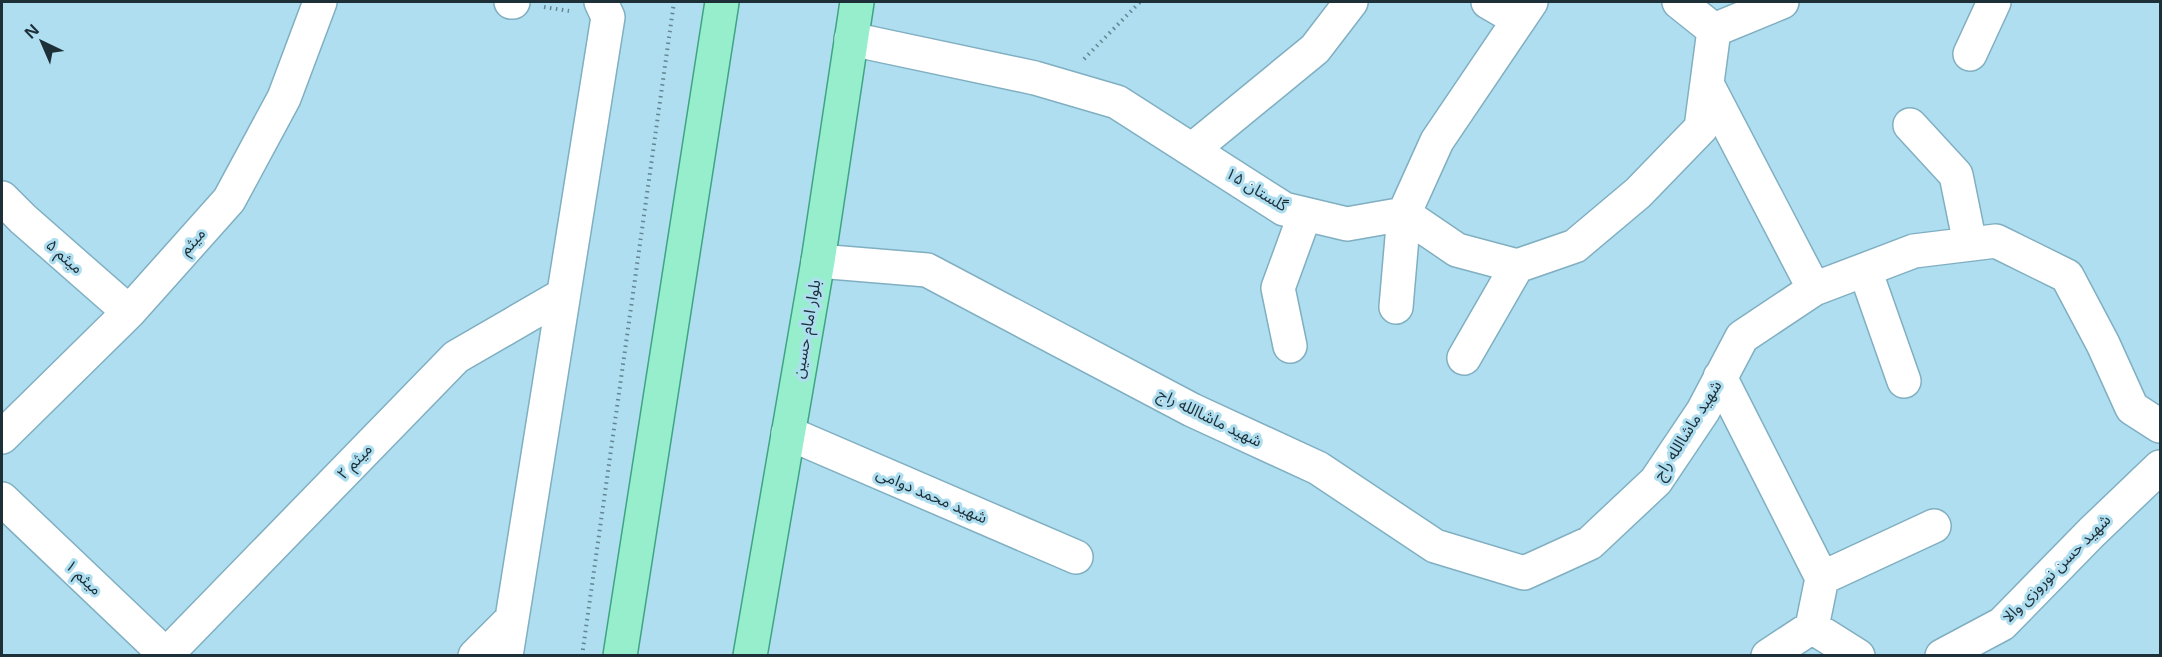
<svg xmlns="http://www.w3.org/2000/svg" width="2162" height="657" font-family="'Noto Sans','Noto Sans Arabic',sans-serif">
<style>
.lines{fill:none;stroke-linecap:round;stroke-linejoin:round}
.minor-casing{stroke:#80afc1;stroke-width:36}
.primary-casing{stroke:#3fa483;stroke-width:36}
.path{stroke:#648592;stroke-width:4;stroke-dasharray:1.5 4.5;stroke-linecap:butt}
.minor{stroke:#fff;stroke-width:33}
.primary{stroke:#97eecd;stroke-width:33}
.labels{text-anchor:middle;stroke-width:6;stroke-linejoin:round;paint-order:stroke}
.street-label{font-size:16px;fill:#1d2f37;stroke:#aedef0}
</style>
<rect width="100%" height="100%" fill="#aedef0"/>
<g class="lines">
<defs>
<path id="minor" d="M511 2H513
M1488 2 1519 20
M1679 2 1714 30
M851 39 1035 78 1117 102 1284 209 1347 224 1404 214 1457 250 1517 266 1575 246 1638 193 1701 128 1714 30 1782 2
M1970 54 1994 2
M1707 84 1814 289
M1910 125 1956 175 1970 244
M1193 149 1315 49 1351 2
M2 198 23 219 129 312
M818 261 927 270 1192 410 1318 468 1435 546 1524 573 1590 543 1656 481 1703 411 1742 337 1814 289 1914 251 1996 241 2067 276 2103 344 2132 408 2160 426
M1865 270 1904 381
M1396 307 1404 214 1437 141 1531 2
M1290 346 1278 288 1305 214
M1464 358 1517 266
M1720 377 1822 578 1812 627
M788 433 1076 557
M2 437 129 312 229 200 284 98 320 2
M2 499 167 656
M1822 578 1934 526
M166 655 456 357 563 295
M475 656 512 619
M506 656 608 17 601 2
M1768 656 1812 627 1858 656
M1942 656 2002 624 2092 532 2160 467"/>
<path id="primary" d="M620 656 722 2
M750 656 818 261 857 2"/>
</defs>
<use href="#minor" class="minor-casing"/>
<use href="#primary" class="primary-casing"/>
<path class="path" d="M544 7 569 11
M1084 59 1140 2
M582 656 674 2"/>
<use href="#minor" class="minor"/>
<use href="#primary" class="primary"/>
</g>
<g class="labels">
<g class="street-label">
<text transform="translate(1257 189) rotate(31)" y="6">گلستان ۱۵</text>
<text transform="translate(192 241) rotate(-48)" y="6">میثم</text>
<text transform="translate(65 256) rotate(41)" y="6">میثم ۵</text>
<text transform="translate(806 329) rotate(-80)" y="6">بلوار امام حسین</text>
<text transform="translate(1210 417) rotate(26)" y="6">شهید ماشاالله راج</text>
<text transform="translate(1687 430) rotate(-58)" y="6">شهید ماشاالله راج</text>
<text transform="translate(354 461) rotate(-46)" y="6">میثم ۲</text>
<text transform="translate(932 495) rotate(23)" y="6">شهید محمد دوامی</text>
<text transform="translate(2056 568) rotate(-45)" y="6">شهید حسن نوروزی والا</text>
<text transform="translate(84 577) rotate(43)" y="6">میثم ۱</text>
</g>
</g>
<rect width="2162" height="657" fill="none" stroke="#1d2f37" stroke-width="6"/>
<g transform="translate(42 42) rotate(316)" stroke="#aedef0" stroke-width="4.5" paint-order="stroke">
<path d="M0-4.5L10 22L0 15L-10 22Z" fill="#1d2f37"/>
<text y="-9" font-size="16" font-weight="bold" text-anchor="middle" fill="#1d2f37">N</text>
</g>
</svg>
